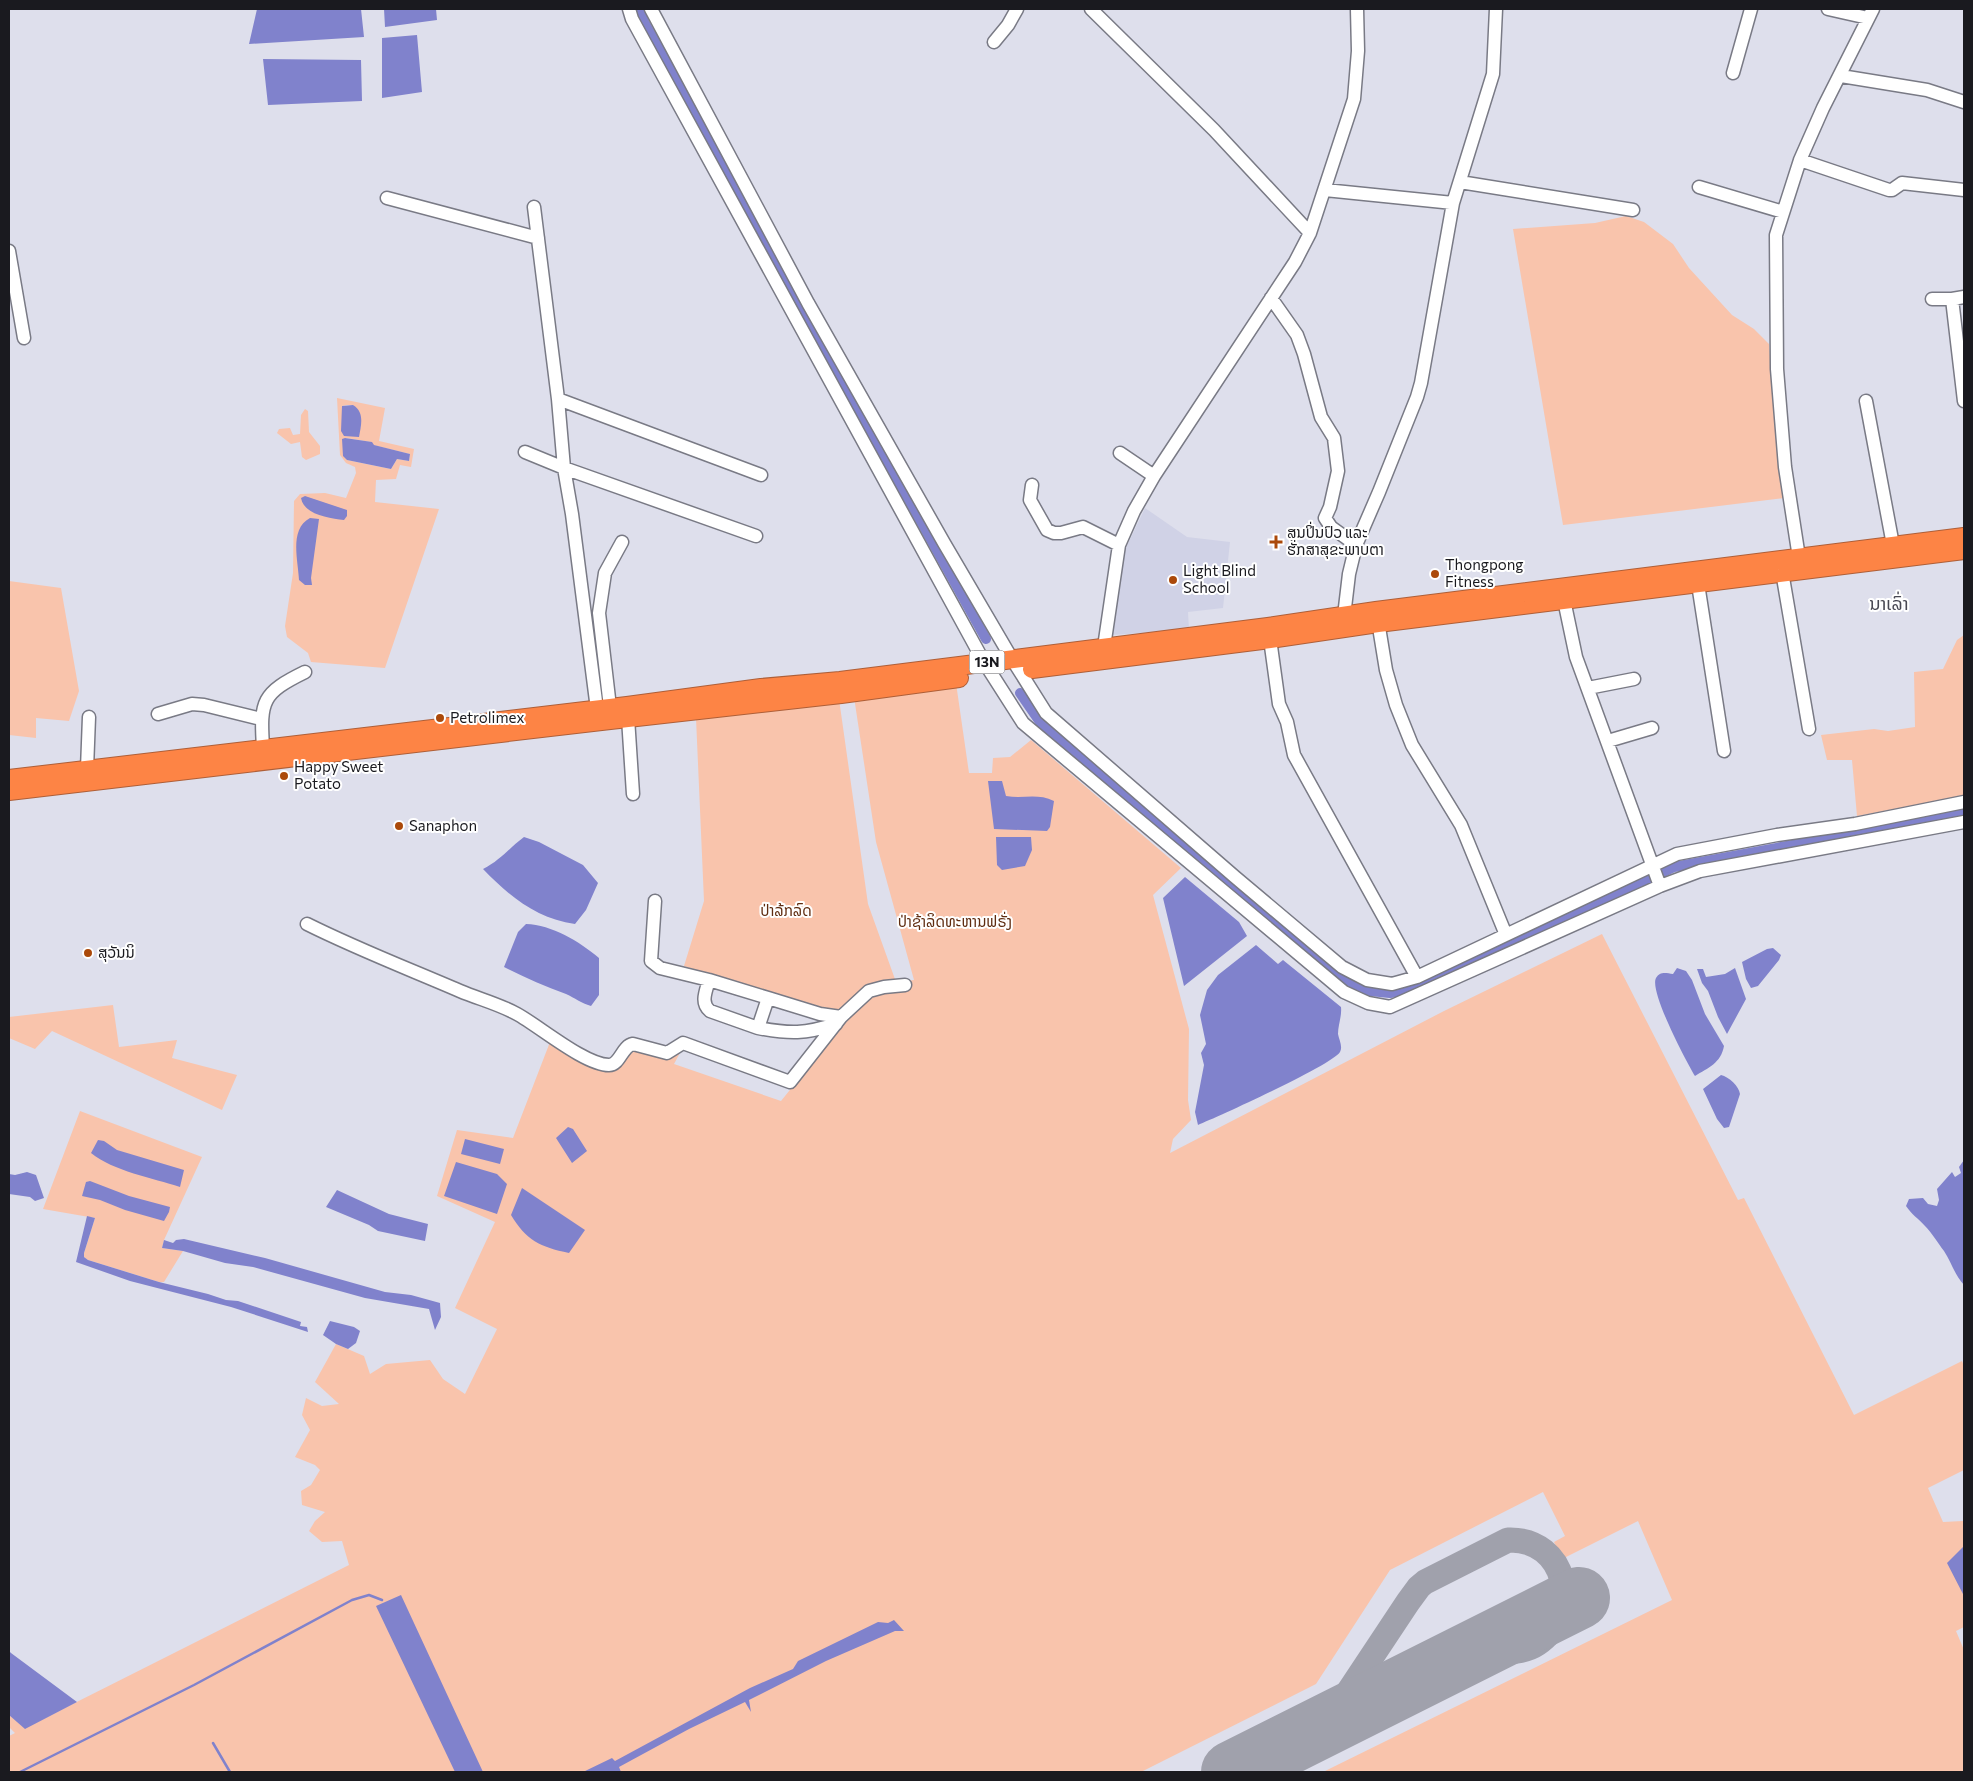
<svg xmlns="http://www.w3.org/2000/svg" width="1973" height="1781" font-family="Commissioner,'Noto Sans Lao',sans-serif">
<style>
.built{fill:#d0d2e6}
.green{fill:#f9c4ac;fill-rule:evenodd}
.water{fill:#8082cc}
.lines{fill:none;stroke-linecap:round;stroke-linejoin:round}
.stream{stroke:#8082cc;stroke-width:2.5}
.canal{stroke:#8082cc;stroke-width:10}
.taxiway{stroke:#a0a1ac;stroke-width:25}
.runway{stroke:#a0a1ac;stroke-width:62}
.minor-casing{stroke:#797a85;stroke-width:15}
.highway-casing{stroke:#ae5f38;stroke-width:20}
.minor{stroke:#fff;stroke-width:12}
.highway{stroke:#fd8445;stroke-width:18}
.poi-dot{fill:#ab490a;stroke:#fff;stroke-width:2}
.labels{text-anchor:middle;stroke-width:4;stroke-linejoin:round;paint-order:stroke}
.shield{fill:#fff;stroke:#5f5f62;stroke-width:1}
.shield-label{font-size:14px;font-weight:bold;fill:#1a1a1f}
.poi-label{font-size:15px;fill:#1a1a1f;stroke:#fff;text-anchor:start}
.park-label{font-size:15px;fill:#5f2c10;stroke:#fff}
.quarter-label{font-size:18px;fill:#474752;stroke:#fff}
</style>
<rect width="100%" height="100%" fill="#dedfec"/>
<path class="built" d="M1145 508 1187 537 1230 542 1223 608 1188 612 1189 630 1111 635 1124 552Z"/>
<path class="green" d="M1626 216 1644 222 1673 244 1689 268 1732 315 1754 329 1769 344 1776 434 1785 498 1563 525 1513 229 1595 223Z
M337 398 385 408 379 441 414 449 411 467 400 465 396 479 376 480 375 502 439 509 385 668 311 662 308 653 287 637 285 626 293 573 294 501 300 494 325 493 346 498 356 473 355 467 346 463 340 455ZM347 405H353C363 417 362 422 358 437L342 406ZM346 438 371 442 373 445 410 454 409 461 397 459 391 469 347 460Z
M305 409 308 411 309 432 320 446V454L306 460 302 457 300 442 291 444 277 433 279 429 290 428 293 435 300 434 301 415Z
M9 581 61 588 79 691 69 721 36 718V738L9 735Z
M1964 635V796L1857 816 1852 760H1827L1821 735 1874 729 1888 731 1915 727 1914 672 1943 669 1957 640Z
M956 683 969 773H992L993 758 1010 757 1031 740 1181 868 1153 895 1189 1029 1188 1100 1191 1120 1173 1139 1170 1153 1444 1011 1602 934 1738 1200 1744 1198 1854 1415 1962 1361 1964 1366V1470L1928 1488 1943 1522 1963 1521 1964 1522V1627L1956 1631 1964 1650V1772H1323L1672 1600 1638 1521 1562 1559 1554 1542 1565 1536 1543 1492 1390 1570 1316 1684 1141 1772H9V1736L15 1733 9 1727V1715L25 1728 349 1565 342 1541 322 1542 309 1531 315 1521 325 1512 302 1505 301 1491 311 1485 320 1470 315 1465 295 1457 310 1430 302 1415 306 1398 322 1406 339 1404 315 1382 336 1344 364 1356 370 1374 386 1364 430 1360 443 1379 465 1394 497 1329 455 1308 495 1222 437 1196 457 1130 513 1138 550 1042 585 1065 613 1071 635 1050 682 1049 674 1064 781 1101 843 1024 838 1016 684 966 704 901 696 718 839 699 868 904 896 982 914 980 876 842 854 697Z
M113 1005 119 1047 177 1040 172 1058 237 1075 222 1110 52 1031 35 1049 9 1038V1017Z
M80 1111 202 1157 164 1240 162 1248 183 1251 164 1282H159L88 1260 84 1257V1253L95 1218 43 1209Z"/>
<path class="water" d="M257 9H361L364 37 249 44Z
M384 9H436L437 20 385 27Z
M417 35 422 92 382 98V38Z
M263 59 361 60 362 101 268 105Z
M353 405C365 412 361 426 359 437L344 436 341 431 342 406Z
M345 438 372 442 374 445 410 454 409 461 397 459 391 469 347 460 343 456 342 439Z
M305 496 347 510V516L344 520C329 518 304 515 301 498Z
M310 518 319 519 311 578 312 585H305L299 580C298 560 289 529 310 518Z
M988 781H1002L1006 796C1023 799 1038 793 1054 801L1050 827 1047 831 994 829Z
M524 837 539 842 583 865 598 883 586 910 575 924C537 919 509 896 483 869 501 860 509 848 524 837Z
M996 837H1031L1032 850 1025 866 1002 870 997 865Z
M1185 877 1239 922 1247 936 1184 986 1163 898Z
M526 924C552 925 579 941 599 958V995L591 1006C581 1003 575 998 566 994 544 986 524 977 504 967L518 932Z
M1256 945 1278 964 1283 960 1341 1007C1342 1016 1338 1025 1338 1034 1339 1040 1343 1046 1340 1052 1332 1065 1218 1117 1198 1125L1195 1112 1204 1065 1201 1053 1206 1044 1200 1015 1207 990 1218 975Z
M1773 948 1781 955 1779 960 1758 986 1751 988 1746 979 1742 962 1767 949Z
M1677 968 1686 971 1692 980 1705 1014 1724 1046C1721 1063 1708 1068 1695 1076 1686 1061 1649 991 1656 978 1660 971 1666 973 1673 974Z
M1735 968 1746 999 1727 1034 1718 1017 1708 991 1702 983 1697 969H1703L1706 977 1725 974Z
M1721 1075C1729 1077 1739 1086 1740 1094L1729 1127 1724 1128 1717 1119 1703 1089Z
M568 1127 573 1129 587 1151 572 1163 556 1138Z
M465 1139 504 1149 500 1164 461 1154Z
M98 1140 104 1141 117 1150 184 1170 180 1187C153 1178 113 1171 91 1153Z
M1964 1160V1285C1954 1274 1952 1263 1944 1251 1938 1243 1932 1233 1925 1226 1918 1218 1912 1215 1906 1206L1909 1199 1923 1198 1928 1204 1937 1206 1939 1200 1937 1189 1952 1172 1955 1177 1961 1173 1959 1167Z
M456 1162 497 1174 507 1184 497 1214 444 1196Z
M27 1172 36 1175 44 1198 35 1201 30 1197 9 1194V1174L15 1175Z
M90 1181 129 1196 170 1207 169 1212 164 1221 125 1210 100 1200 82 1196 86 1182Z
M522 1188 585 1230 569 1253C540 1247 526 1240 511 1215Z
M337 1190 389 1214 428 1224 425 1241 378 1231 369 1225 326 1207Z
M87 1216 95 1218 84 1253V1257L88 1260 159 1282 208 1294 226 1300 238 1301 301 1322 300 1326 307 1327 308 1332 231 1307 130 1281 76 1262Z
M184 1239 265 1258 385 1292 411 1295 440 1303 441 1317 435 1330 429 1309 365 1298 253 1267 225 1263 183 1251 162 1248 164 1240 173 1243 176 1240Z
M330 1321 354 1327 360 1331 356 1343 348 1349 336 1344 323 1335Z
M1964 1546V1596L1947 1563Z
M401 1595 483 1772H455L376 1606Z
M894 1620 904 1631H895L826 1661 749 1700 751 1712 745 1702 689 1729 619 1767 621 1772H583L612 1758 615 1761 750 1688 793 1669 798 1661 878 1622 888 1623Z
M11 1652V1653L77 1702 25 1729 9 1715V1654Z"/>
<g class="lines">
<path class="stream" d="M213 1743 230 1772
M20 1772 194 1685 352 1600 369 1595 382 1600"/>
<path class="canal" d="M639 9 644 22 986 639
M1020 693 1042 725 1334 971 1360 990 1390 993 1419 987 1674 867 1964 813"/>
<path class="taxiway" d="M1271 1753 1319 1726 1335 1712 1408 1602 1419 1587 1425 1582 1508 1540C1567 1538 1583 1613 1537 1644 1516 1658 1490 1647 1465 1655"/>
<path class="runway" d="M1232 1772 1579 1598"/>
<defs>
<path id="minor" d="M629 9 632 19 984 662 1023 723 1344 992 1368 1003 1390 1007 1660 886 1700 871 1964 822
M651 9 808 303 944 543 1012 659 1046 713 1235 877 1342 967 1367 980 1392 984 1417 977 1677 854 1777 835 1855 824 1964 802
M1091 9 1214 130 1310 233
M1828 9 1868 18
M994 42 1008 25 1017 9
M1733 73 1751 9
M1841 76 1927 90 1964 102
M1800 160 1889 190H1892L1902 183 1964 190
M1460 182 1633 210
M1699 187 1783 212
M1325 190 1453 203
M387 198 538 238
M534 207 558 399 564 468 572 514 597 709
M9 251 24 338
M1964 297 1952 299 1964 401
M1271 298 1297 335 1304 354 1321 417 1334 438 1338 471 1330 507 1325 518 1331 527 1356 545
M1932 299H1952
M558 399 761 475
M1866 401 1893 545
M525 452 564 468 756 536
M1120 453 1154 476
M1032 485 1030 500 1047 530 1054 533H1061L1083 527 1119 545
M1800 564 1785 467 1777 369 1776 235 1800 160 1823 108 1873 9
M1781 566 1809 729
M1698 584 1724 751
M1564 600 1576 657 1660 886
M1377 615 1386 670 1396 705 1412 745 1461 825 1506 935
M1345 623 1344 616 1349 574 1356 545 1379 492 1417 397 1421 383 1453 203 1493 74 1496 9
M1270 639 1279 704 1287 722 1294 755 1417 977
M1104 647 1119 545 1134 511 1154 476 1295 262 1310 233 1354 99 1358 51 1357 9
M1588 688 1634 679
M610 707 599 613 605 573 622 542
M158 714 192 704 204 705 261 719
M628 718 633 794
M1608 741 1652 728
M263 747C260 701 262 693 305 672
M87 769 89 717
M655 901 651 961 660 968 709 980
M307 924C357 949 409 969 460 991 479 999 499 1004 517 1014 539 1026 585 1065 609 1065 620 1065 622 1046 633 1044L667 1053 683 1043 790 1082 841 1017 869 991 884 987 905 985
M836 1024C805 1034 790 1034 758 1028L768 998 820 1014 841 1017
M758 1028 710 1011C700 1003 706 991 709 980L768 998"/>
<path id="highway" d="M1032 669 1270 639 1378 623 1964 550
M9 779 627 706 761 688 840 681 1268 627 1376 611 1964 537
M9 791 610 720 841 694 959 678"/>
</defs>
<use href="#minor" class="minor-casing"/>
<use href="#highway" class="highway-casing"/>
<use href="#minor" class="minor"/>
<use href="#highway" class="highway"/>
</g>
<g class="poi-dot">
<path d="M1273.5 534.5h5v5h5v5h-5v5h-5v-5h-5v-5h5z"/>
<circle cx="1435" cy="574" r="5"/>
<circle cx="1173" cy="580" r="5"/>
<circle cx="440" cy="718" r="5"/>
<circle cx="284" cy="776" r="5"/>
<circle cx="399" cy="826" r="5"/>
<circle cx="88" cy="953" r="5"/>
</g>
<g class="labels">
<rect class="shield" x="969.5" y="650.5" width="35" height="23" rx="4"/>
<g class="shield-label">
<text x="987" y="667">13N</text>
</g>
<g class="poi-label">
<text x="1287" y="538">ສູນປິ່ນປົວ ແລະ<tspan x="1287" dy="17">ຮັກສາສຸຂະພາບຕາ</tspan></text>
<text x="1445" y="570">Thongpong<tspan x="1445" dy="17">Fitness</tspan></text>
<text x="1183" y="576">Light Blind<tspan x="1183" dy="17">School</tspan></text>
<text x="450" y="723">Petrolimex</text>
<text x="294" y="772">Happy Sweet<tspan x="294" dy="17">Potato</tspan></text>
<text x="409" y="831">Sanaphon</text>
<text x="98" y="958">ສຸວັນນິ</text>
</g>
<g class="park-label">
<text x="786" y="916">ປ່າລ້ກລົດ</text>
<text x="955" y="927">ປ່າຊ້າລິດທະຫານຟຣັ່ງ</text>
</g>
<g class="quarter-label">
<text x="1889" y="610">ນາເລົ່າ</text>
</g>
</g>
<rect width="1973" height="1781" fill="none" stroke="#1a1a1f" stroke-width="20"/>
</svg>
